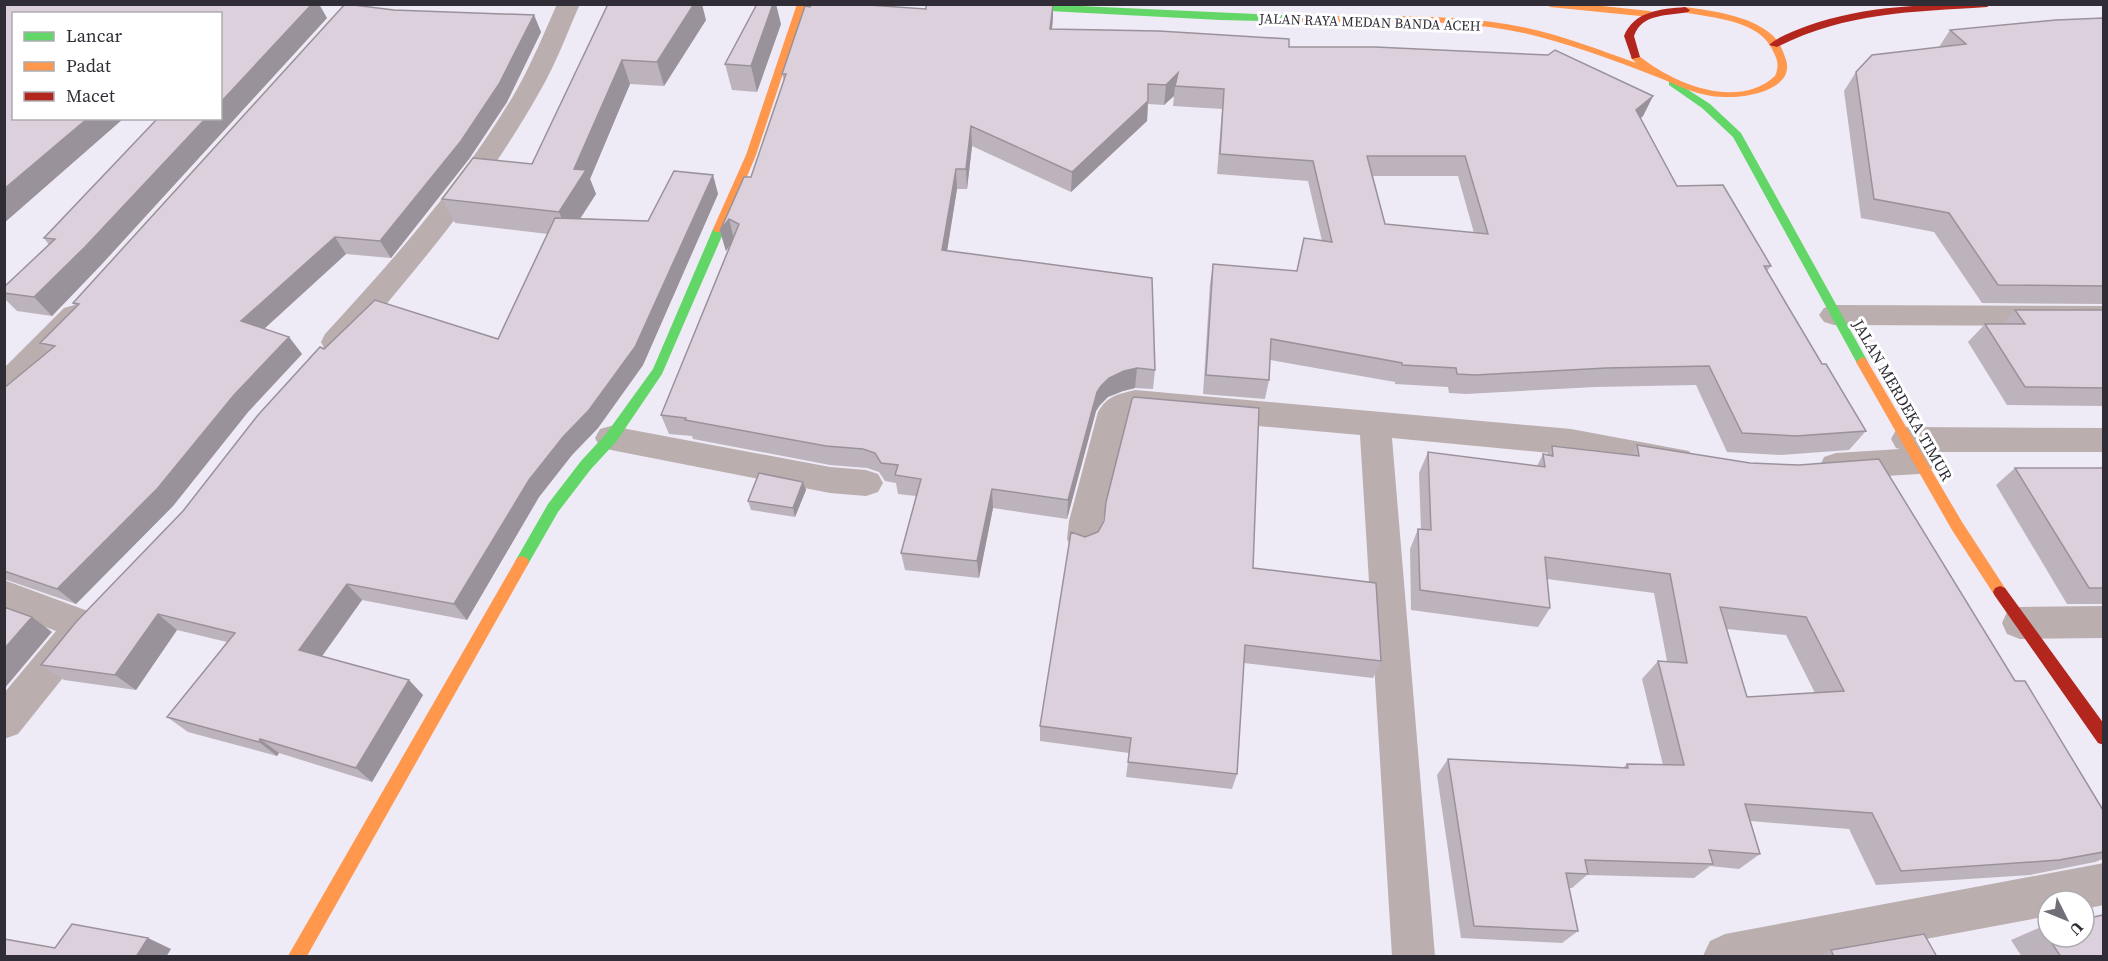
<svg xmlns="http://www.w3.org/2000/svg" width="2108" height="961" font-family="'Source Serif 4',serif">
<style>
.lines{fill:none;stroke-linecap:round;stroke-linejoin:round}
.street{fill:#bbaeaf;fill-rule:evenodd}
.fast{fill:#63d668;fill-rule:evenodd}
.slow{fill:#ff974d;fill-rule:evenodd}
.jam{fill:#b3261e;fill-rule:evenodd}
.wall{fill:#bdb3bd;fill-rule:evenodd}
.shaded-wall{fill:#9a929a}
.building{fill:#dcd0dc;stroke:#9a929a;stroke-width:1.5;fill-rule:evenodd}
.labels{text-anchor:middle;stroke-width:6;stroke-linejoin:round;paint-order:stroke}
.far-street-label{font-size:14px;fill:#302d36;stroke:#fff}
.street-label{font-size:16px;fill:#302d36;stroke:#fff}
</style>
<rect width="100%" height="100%" fill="#eeeaf6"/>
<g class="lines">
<path class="street" d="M557 4H580C567 33 556 64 540 91 487 186 417 269 347 350L336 353 325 350 321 342 325 334C395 258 464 180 516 91 532 63 544 33 557 4Z
M74 305 84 308 89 315 84 322 15 396 4 399V368L64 308Z
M1834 305 2104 306V326L1834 325 1824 322 1819 315 1824 308Z
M1135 390 1571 429 1689 451 1693 460 1689 469 1677 473 1571 455 1392 438 1435 956H1392L1360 435 1132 415 1128 418 1103 521 1101 539 1096 549 1084 553 1072 549 1067 539 1069 521 1098 412C1107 396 1118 394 1135 390Z
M611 426 830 467 866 470 878 474 883 483 878 492 866 496 830 493 611 450 600 447 595 438 600 429Z
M1907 427 2104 428V452H1930L1935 461 1931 470 1919 474 1836 479 1824 475 1820 466 1824 457 1836 453 1900 449 1896 448 1891 439 1896 430Z
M4 580 96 614 101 625 90 644 18 734 4 739V693L56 631 4 611Z
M2104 606V638L2020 639 2007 634 2002 623 2007 612 2020 607Z
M2104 863V905L2084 909V901H2048V916L1835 956H1703L1710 941 1725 934Z"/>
<path class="fast" d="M970 4H1036L1301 16 1306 19 1301 22 1220 20 974 7Z
M1673 80 1710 104 1741 133 1868 362 1866 365H1858L1733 137 1702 108 1669 85V81Z
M719 225 725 229 662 374 616 442 591 469 558 512 527 566 522 568 517 566 515 562 517 558 548 504 581 461 606 434 653 369 713 229Z"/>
<path class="slow" d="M797 4H806L756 155 725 229 723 232H715L713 229 746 155Z
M1546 4H1583L1650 11 1655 14 1650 17 1550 7Z
M1685 7C1713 11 1748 15 1771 34 1778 40 1782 48 1785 57 1798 89 1747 98 1725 97 1698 97 1676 84 1652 75 1616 61 1578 47 1540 37 1464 16 1380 23 1301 22L1296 19 1301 16C1376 17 1453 12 1527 28 1564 36 1600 50 1636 63L1630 57 1638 55C1672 83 1737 111 1775 76 1779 67 1778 61 1774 53 1761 19 1711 18 1682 12L1680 10Z
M1862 357 1866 359 1962 522 2005 588 2007 592 2005 596 2000 598 1995 596 1952 530 1856 362Z
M522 556 527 558 529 562 527 566 307 956H288L517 558Z"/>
<path class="jam" d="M1991 4 1987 7C1911 12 1847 12 1777 47L1769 45C1779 36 1794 31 1807 26 1866 5 1929 4 1991 4Z
M1685 7 1690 10 1688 12C1668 16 1642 13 1634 36L1640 57 1632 59 1624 36C1634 11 1661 9 1685 7Z
M2000 586 2005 588 2104 724V745L2098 743 1995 596 1993 592 1995 588Z"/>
</g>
<path class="wall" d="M4 4 327 18 101 265 52 316 17 311 4 298V287L49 245 44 238 220 118 14 14 124 118 4 223Z
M608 4 706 20 664 86 630 84 590 179 596 194 580 218 648 221 713 175 718 194 643 365 598 428 572 455 539 497 467 620 362 600 322 656 423 695 372 782 279 753 277 756 188 732 167 717 227 642 177 630 136 690 64 680 41 665 183 511 324 349 498 339 548 234 455 223 442 199 532 164Z
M394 10 534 15 541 32 507 102 469 159 391 258 346 254 264 329 289 337 302 354 248 412 173 506 76 604 4 579V388L48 351 40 343 76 307 73 303Z
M1053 17 1052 29 1289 47 1653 96 1643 116 1641 118 1677 186 1771 266 1767 271 1822 364 1866 431 1849 450 1781 455 1727 452 1696 385 1595 387 1466 394 1449 393 1448 387 1395 384V382L1270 360 1269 380 1265 399 1203 394 1210 284 1213 264 1297 271 1322 241 1308 181 1217 174 1222 109 1173 106 1174 96 1164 105 1148 104 1147 121 1071 192 972 146 967 189H957L947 251 1155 370 1153 389 1135 388 1123 391 1108 397 1100 405 1096 411 1067 519 993 508 979 578 905 570 901 553 916 496 898 494 896 483 885 481 879 472 867 468 830 465 693 439 692 436 669 434 661 415 730 245 726 251 720 231 751 177 784 81 782 74ZM1373 176H1458L1474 233 1385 224Z
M2103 18V304L1982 303 1934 232 1861 218 1844 91 1856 72 1939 47 1950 30Z
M781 24 757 92 732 90 725 64Z
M2015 310H2103V406L2007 405 1968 342 1985 324H2002Z
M1637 445 2015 681 2103 810V859L2095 862 2030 875 1876 885 1849 829 1750 821 1760 854 1739 869 1710 866 1694 878 1587 875 1572 888H1569L1578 931 1562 943 1461 938 1437 775 1448 759 1623 768 1627 764 1663 765 1642 679 1658 661H1667L1654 593 1547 579 1550 608 1538 627 1411 610 1410 549 1418 529H1421L1419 473 1428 452 1537 466 1543 454 1547 455 1552 446 1630 455ZM1727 629 1786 635 1815 693 1747 697Z
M2015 468H2103V604H2067L1996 485Z
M803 482 806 490 795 517 751 510 748 501Z
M1098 532 1253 568 1381 661 1373 678 1244 663 1237 774 1232 789 1126 777 1129 753 1040 741V726L1085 537Z
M2041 927 2103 957H2022L2011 940Z
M1831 950 1937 957H1818Z"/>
<path class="shaded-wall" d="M312 4H319L327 18 101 265 52 316 34 297 206 118H220V103Z
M694 4H702L706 20 664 86 657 62Z
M773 4H776L781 24 757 92 751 66Z
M1053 4V17L1050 49V29Z
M534 15 541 32 507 102 469 159 391 258 380 241Z
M622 60 630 84 590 179 596 194 569 236 559 212 574 169Z
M1178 73 1175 86 1174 96 1164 105 1166 85Z
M1653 96 1643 116 1627 130 1636 110Z
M1148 101 1147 121 1071 192 1072 172Z
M88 118H124L4 223V189Z
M971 126 972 146 967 189 966 169Z
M956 169 957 189 944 270 942 250Z
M713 175 718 194 643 365 598 428 572 455 539 497 467 620 454 604Z
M729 219 734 239 726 251 720 231Z
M335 237 346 254 254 338 241 321Z
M289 337 302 354 248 412 173 506 76 604 57 589 234 395Z
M1137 368 1135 388 1123 391 1108 397 1100 405 1096 411 1067 519 1068 500 1097 392 1101 386 1109 378 1124 371Z
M803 482 806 490 795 517 793 508Z
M992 489 993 508 979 578 977 561Z
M347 584 362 600 315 666 299 650Z
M158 614 177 630 136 690 115 675Z
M32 617 52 632 4 689V649Z
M409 680 423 695 372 782 356 768Z
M260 739 279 753 277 756 259 742Z
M148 938 171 949 166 957H136Z"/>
<path class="building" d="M4 4H312L220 103V14H14V118H88L4 189Z
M345 4 394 10 534 15 499 84 461 141 380 241 335 237 241 321 289 337 234 395 157 489 57 589 4 571V388L55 346 40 343 79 304 73 303Z
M608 4H694L657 62 622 60 574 169 586 170 559 212 442 199 473 158 532 164Z
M757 4H773L751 66 725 64Z
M811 4H853L926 9V4H1053L1050 29 1159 31 1289 39V47H1375L1548 55 1555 50 1653 96 1636 110 1677 186 1723 185 1771 266H1764L1822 364H1826L1866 431 1796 436 1742 433 1709 366 1606 368 1475 375 1457 374 1456 368 1402 365V363L1271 339 1269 380 1206 375 1213 264 1297 271 1304 238 1332 242 1313 161 1220 154 1224 89 1175 86 1178 73 1166 85 1148 84V101L1072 172 971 126 966 169H956L942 250 1152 278 1155 370 1137 368 1124 371 1109 378 1101 386 1097 392 1068 500 992 489 977 561 901 553 921 479 895 475 898 465 881 463 875 453 863 449 826 446 685 420 686 418 661 415 739 224 729 219 720 231 744 177H751L786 74H782L805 6 810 7ZM1367 156H1465L1488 234 1385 224Z
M2103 18V286L1998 285 1949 213 1874 199 1856 72 1872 55 1966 44 1950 30 2056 20Z
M158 118H206L85 247 34 297 4 293V287L55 239 44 238Z
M674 171 713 175 635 347 589 410 563 437 529 480 454 604 347 584 299 650 409 680 356 768 260 739 259 742 167 717 235 633 158 614 115 675 41 665 76 622 183 511 258 415 320 347 324 349 375 300 498 339 555 218 648 221Z
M2015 310H2103V388L2025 387 1985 324H2025Z
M1134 397 1259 408 1253 568 1376 583 1381 661 1245 645 1237 774 1128 762 1131 738 1040 726 1071 532 1085 537 1098 532 1104 521 1106 502 1132 399Z
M1637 445 1750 463 1799 465 1879 459 2015 681H2025L2103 810V852L2059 860 1901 871 1872 813 1745 804 1760 854 1709 850 1713 864 1585 860 1588 874 1566 873 1578 931 1474 926 1448 759 1628 768 1627 764 1684 765 1658 661 1687 663 1670 574 1545 557 1550 608 1420 590 1418 529 1431 530 1428 452 1545 467 1543 454 1553 456 1552 446 1639 456ZM1720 607 1806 617 1844 691 1747 697Z
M2015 468H2103V588H2089Z
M759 473 803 482 793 508 748 501Z
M4 607 32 617 4 649Z
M2103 915V957H2061L2041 927 2048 926V937H2084V919Z
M72 924 148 938 136 957H4V939L55 948Z
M1924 934 1937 957H1834L1831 950Z"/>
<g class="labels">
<g class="far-street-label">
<text transform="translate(1370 22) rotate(2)" y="5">JALAN RAYA MEDAN BANDA ACEH</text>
</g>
<g class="street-label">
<text transform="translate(1903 400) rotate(60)" y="6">JALAN MERDEKA TIMUR</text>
</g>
</g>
<rect width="2108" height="961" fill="none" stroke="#302d36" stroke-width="12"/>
<rect x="12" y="12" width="210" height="108" fill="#ffffff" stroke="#acabaf" stroke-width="1.5"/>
<rect x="24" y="32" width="30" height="9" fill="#63d668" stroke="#acabaf" stroke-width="1.5"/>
<text x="66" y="42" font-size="18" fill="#302d36">Lancar</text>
<rect x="24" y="62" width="30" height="9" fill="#ff974d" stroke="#acabaf" stroke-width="1.5"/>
<text x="66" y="72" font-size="18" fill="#302d36">Padat</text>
<rect x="24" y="92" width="30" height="9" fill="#b3261e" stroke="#acabaf" stroke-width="1.5"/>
<text x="66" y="102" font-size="18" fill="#302d36">Macet</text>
<g transform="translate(2066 919) rotate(133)"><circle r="28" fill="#ffffff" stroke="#acabaf" stroke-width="1.5"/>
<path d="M0-4.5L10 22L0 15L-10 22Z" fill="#726f79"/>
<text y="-9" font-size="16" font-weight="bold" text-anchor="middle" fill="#302d36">U</text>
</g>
</svg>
